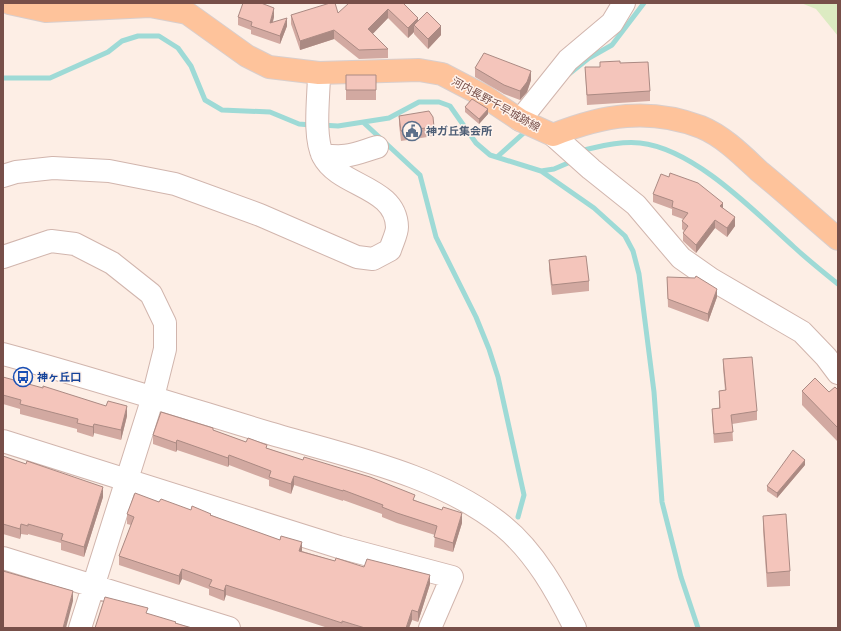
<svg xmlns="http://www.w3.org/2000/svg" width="841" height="631" font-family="Roboto,'Noto Sans JP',sans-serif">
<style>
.green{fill:#dcebc2}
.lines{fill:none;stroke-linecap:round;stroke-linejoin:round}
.stream{stroke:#9edad6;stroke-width:5}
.minor-casing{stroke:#d1b5ad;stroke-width:24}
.major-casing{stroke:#d9cecc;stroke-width:24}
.minor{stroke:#fff;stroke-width:22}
.major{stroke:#fec39b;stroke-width:22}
.wall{fill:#d2a9a1}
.shaded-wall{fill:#ab8a83}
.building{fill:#f4c5bb;stroke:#ab8a83}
.labels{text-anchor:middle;stroke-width:3;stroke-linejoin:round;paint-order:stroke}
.street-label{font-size:11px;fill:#774f49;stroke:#fff3ec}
.service-label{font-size:11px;font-weight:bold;fill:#4e5e75;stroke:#fff3ec;text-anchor:start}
.transit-label{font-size:11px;font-weight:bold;fill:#164399;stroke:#fff3ec;text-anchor:start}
</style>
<rect width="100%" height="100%" fill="#fdeee5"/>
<path class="green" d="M801 3H838V36L816 9Z"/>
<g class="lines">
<path class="stream" d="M569 74 589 58 612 45 644 3
M3 78H50L108 52 122 41 138 36H159L178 48 191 66 205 100 222 110 270 112 299 124 311 125
M364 123 420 175 436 237 476 317 489 349 498 377 524 495 518 517
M321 125 338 126 389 118 419 102H439L450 106 476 143 490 155 541 171 594 208 625 236 633 251 639 274 654 392 662 502 681 577 698 628
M584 150C602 146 621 141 640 143 695 149 755 212 794 247 808 260 823 272 838 284
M497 157 526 131
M541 171 554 169 568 163"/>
<defs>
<path id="minor" d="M520 120 568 60 612 23 624 3
M553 135 591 169 636 205 681 258 711 279 802 332 826 357 838 373
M322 154C344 160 357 153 377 147
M3 176 16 172 53 168 109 171 175 184 260 215 357 257 373 259 390 250C392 243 397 234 397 227 396 186 339 187 323 156 313 136 319 96 319 73
M3 257 51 241 75 244 112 263 151 294 165 323V349L153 397 80 628
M3 354C92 378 180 406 269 433 346 456 439 474 503 526 535 552 557 592 575 628
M3 441 339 547 452 577 430 628
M3 558 229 628"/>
<path id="major" d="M9 3 46 11 150 6 187 13 247 56 269 67 319 73 419 70 442 74 484 96 520 120 553 135C603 115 649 107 701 127 723 136 742 155 759 171 786 193 811 216 838 239"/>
</defs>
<use href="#minor" class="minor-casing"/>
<use href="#major" class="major-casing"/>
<use href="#minor" class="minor"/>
<use href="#major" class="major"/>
</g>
<path class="wall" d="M403 3 418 20 441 35 428 49 414 34V32L408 38 388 18 372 34 388 49V58L359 59 334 39 300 50 291 24V15L338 13Z
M238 17H274L273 22 287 26 280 44 251 34V30L238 25Z
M620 63 650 91V101L587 105 585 67H600Z
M475 68 531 80 527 92 520 100 504 94 475 77Z
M346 75H376V100H346Z
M465 107 488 114 479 124 465 112Z
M399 116 434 127V136L401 141 399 125Z
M653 194 723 208 735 226 727 237 715 228 696 253 683 241V233L684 231 682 229V221L683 219 672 215V209L653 202Z
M549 260 589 281V291L552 295 549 270Z
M667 277 717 297 708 322 668 307Z
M723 359 757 411V420L732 424 733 441 714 443 712 418V409L719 408V391L725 390 723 368Z
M3 377 127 416 121 440 94 433 93 437 77 432V429L20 414V409L3 404Z
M838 390V442L802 405V391L829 392Z
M213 430 246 442 267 448 415 500 462 523 453 552 434 547 435 535 397 523 382 517V514L343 500V501L294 485 291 494 269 486V480L229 465 228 467 177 450 176 452 153 444V435Z
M3 456 103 497 84 557 61 550V543L28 534V535L21 534 20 539 3 534Z
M805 465 777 498 767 491V486Z
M159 502 211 515 302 551 335 561 364 567 430 584 418 622 412 620 409 628H328L226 595 224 601 209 595V589L182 579 179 585 119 565V556L131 525 127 524V514Z
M763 516 790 571V586L767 587 763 530Z"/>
<path class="shaded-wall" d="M274 8V17L270 31V23Z
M388 9V18L368 39V29Z
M287 18V26L280 44V36Z
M418 18V27L414 25V32L408 38V28Z
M441 26V35L428 49V39Z
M334 30V39L300 50V41Z
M531 71V80L527 92 520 100V91Z
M488 109V114L479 124V119Z
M723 203V211L720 206Z
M735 217V226L727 237V228Z
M715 220V228L696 253V245Z
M717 289V297L708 322V314Z
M127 406V416L121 440V430Z
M94 424V433L93 437V427Z
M177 440V450L176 452V443Z
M229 455V465L228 467V458Z
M805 460V465L777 498V493Z
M294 476V485L291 494V484Z
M103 487V497L84 557V547Z
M462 513V523L453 552V543Z
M21 524V534L20 539V529Z
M302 542V552L299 551Z
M182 569V579L179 585V576Z
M430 575V584L418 622V612Z
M226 585V595L224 601V591Z
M73 591V601L66 628H63Z
M412 610V620L409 628H406Z"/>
<path class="building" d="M243 3H261L274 8 270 23 287 18 280 36 251 26 252 22 238 17Z
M330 3H335L338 13 349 3H403L418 18 408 28 388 9 368 29 388 49 359 50 334 30 300 41 291 15Z
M427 12 441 26 428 39 414 25Z
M484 53 531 71 527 82 520 91 504 85 475 68Z
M620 61V63L648 62 650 91 587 95 585 67H600V62Z
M346 75H376V90H346Z
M472 99 488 109 479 119 465 107Z
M429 111 433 117 434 127 401 131 399 116Z
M670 173 698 183 723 203 720 206 735 217 727 228 715 220 696 245 683 233 688 226 682 221 688 213 672 207 673 201 653 194 661 174 669 177Z
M586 256 589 281 552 285 549 260Z
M696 276 717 289 708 314 668 299 667 277 695 278Z
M752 357 757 411 731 415 733 432 714 434 712 409 720 408 719 391 726 390 723 359Z
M3 377 43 388V386L106 406 108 401 127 406 121 430 94 424 93 427 77 423 78 419 20 404 21 400 3 395Z
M815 378 829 392 835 387 838 390V428L802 391Z
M161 412 213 428V430L246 442 248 438 267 445 266 448 303 460 304 457 370 477 415 495 413 500 442 510 443 507 462 513 453 543 434 537 437 526 397 513 382 507 383 505 343 490V491L294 476 291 484 269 477 271 471 229 455 228 458 177 440 176 443 153 435Z
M793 450 805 460 777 493 767 486Z
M3 456 26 464 27 461 103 487 84 547 61 540 63 534 28 524V526L21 524 20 529 3 524Z
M135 493 159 502 161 499 191 510 192 506 211 514 210 515 280 540 281 536 302 542 299 551 335 561 336 558 364 567 367 559 430 575 418 612 412 610 406 628H365L342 621V623L226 585 224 591 209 586 212 580 182 569 179 576 119 556 134 517 127 514Z
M786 514 790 571 767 573 763 516Z
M3 571 73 591 63 628H3Z
M105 597 148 608 146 613 176 622 175 623 192 628H95Z"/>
<defs>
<symbol id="civic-ring" viewBox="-11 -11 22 22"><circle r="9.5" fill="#fff3ec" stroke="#5c6f8a" stroke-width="1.5"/><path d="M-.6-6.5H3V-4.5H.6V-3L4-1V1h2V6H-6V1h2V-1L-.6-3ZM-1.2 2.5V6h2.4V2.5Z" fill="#5c6f8a"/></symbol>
<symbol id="bus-ring" viewBox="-11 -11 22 22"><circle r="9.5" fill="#fff3ec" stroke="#1a4fb4" stroke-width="1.5"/><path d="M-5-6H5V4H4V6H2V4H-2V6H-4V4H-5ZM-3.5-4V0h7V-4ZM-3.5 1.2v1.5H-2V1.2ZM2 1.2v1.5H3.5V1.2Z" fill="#1a4fb4"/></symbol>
</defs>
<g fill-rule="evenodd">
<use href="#civic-ring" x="401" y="120" width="22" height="22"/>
<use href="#bus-ring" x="12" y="366" width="22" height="22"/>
</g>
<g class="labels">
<g class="street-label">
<text transform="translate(496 104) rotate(29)" y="4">河内長野千早城跡線</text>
</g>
<g class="service-label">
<text x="426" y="135">神ガ丘集会所</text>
</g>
<g class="transit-label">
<text x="37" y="381">神ヶ丘口</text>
</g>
</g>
<rect width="841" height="631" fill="none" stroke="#774f49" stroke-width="8"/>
</svg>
